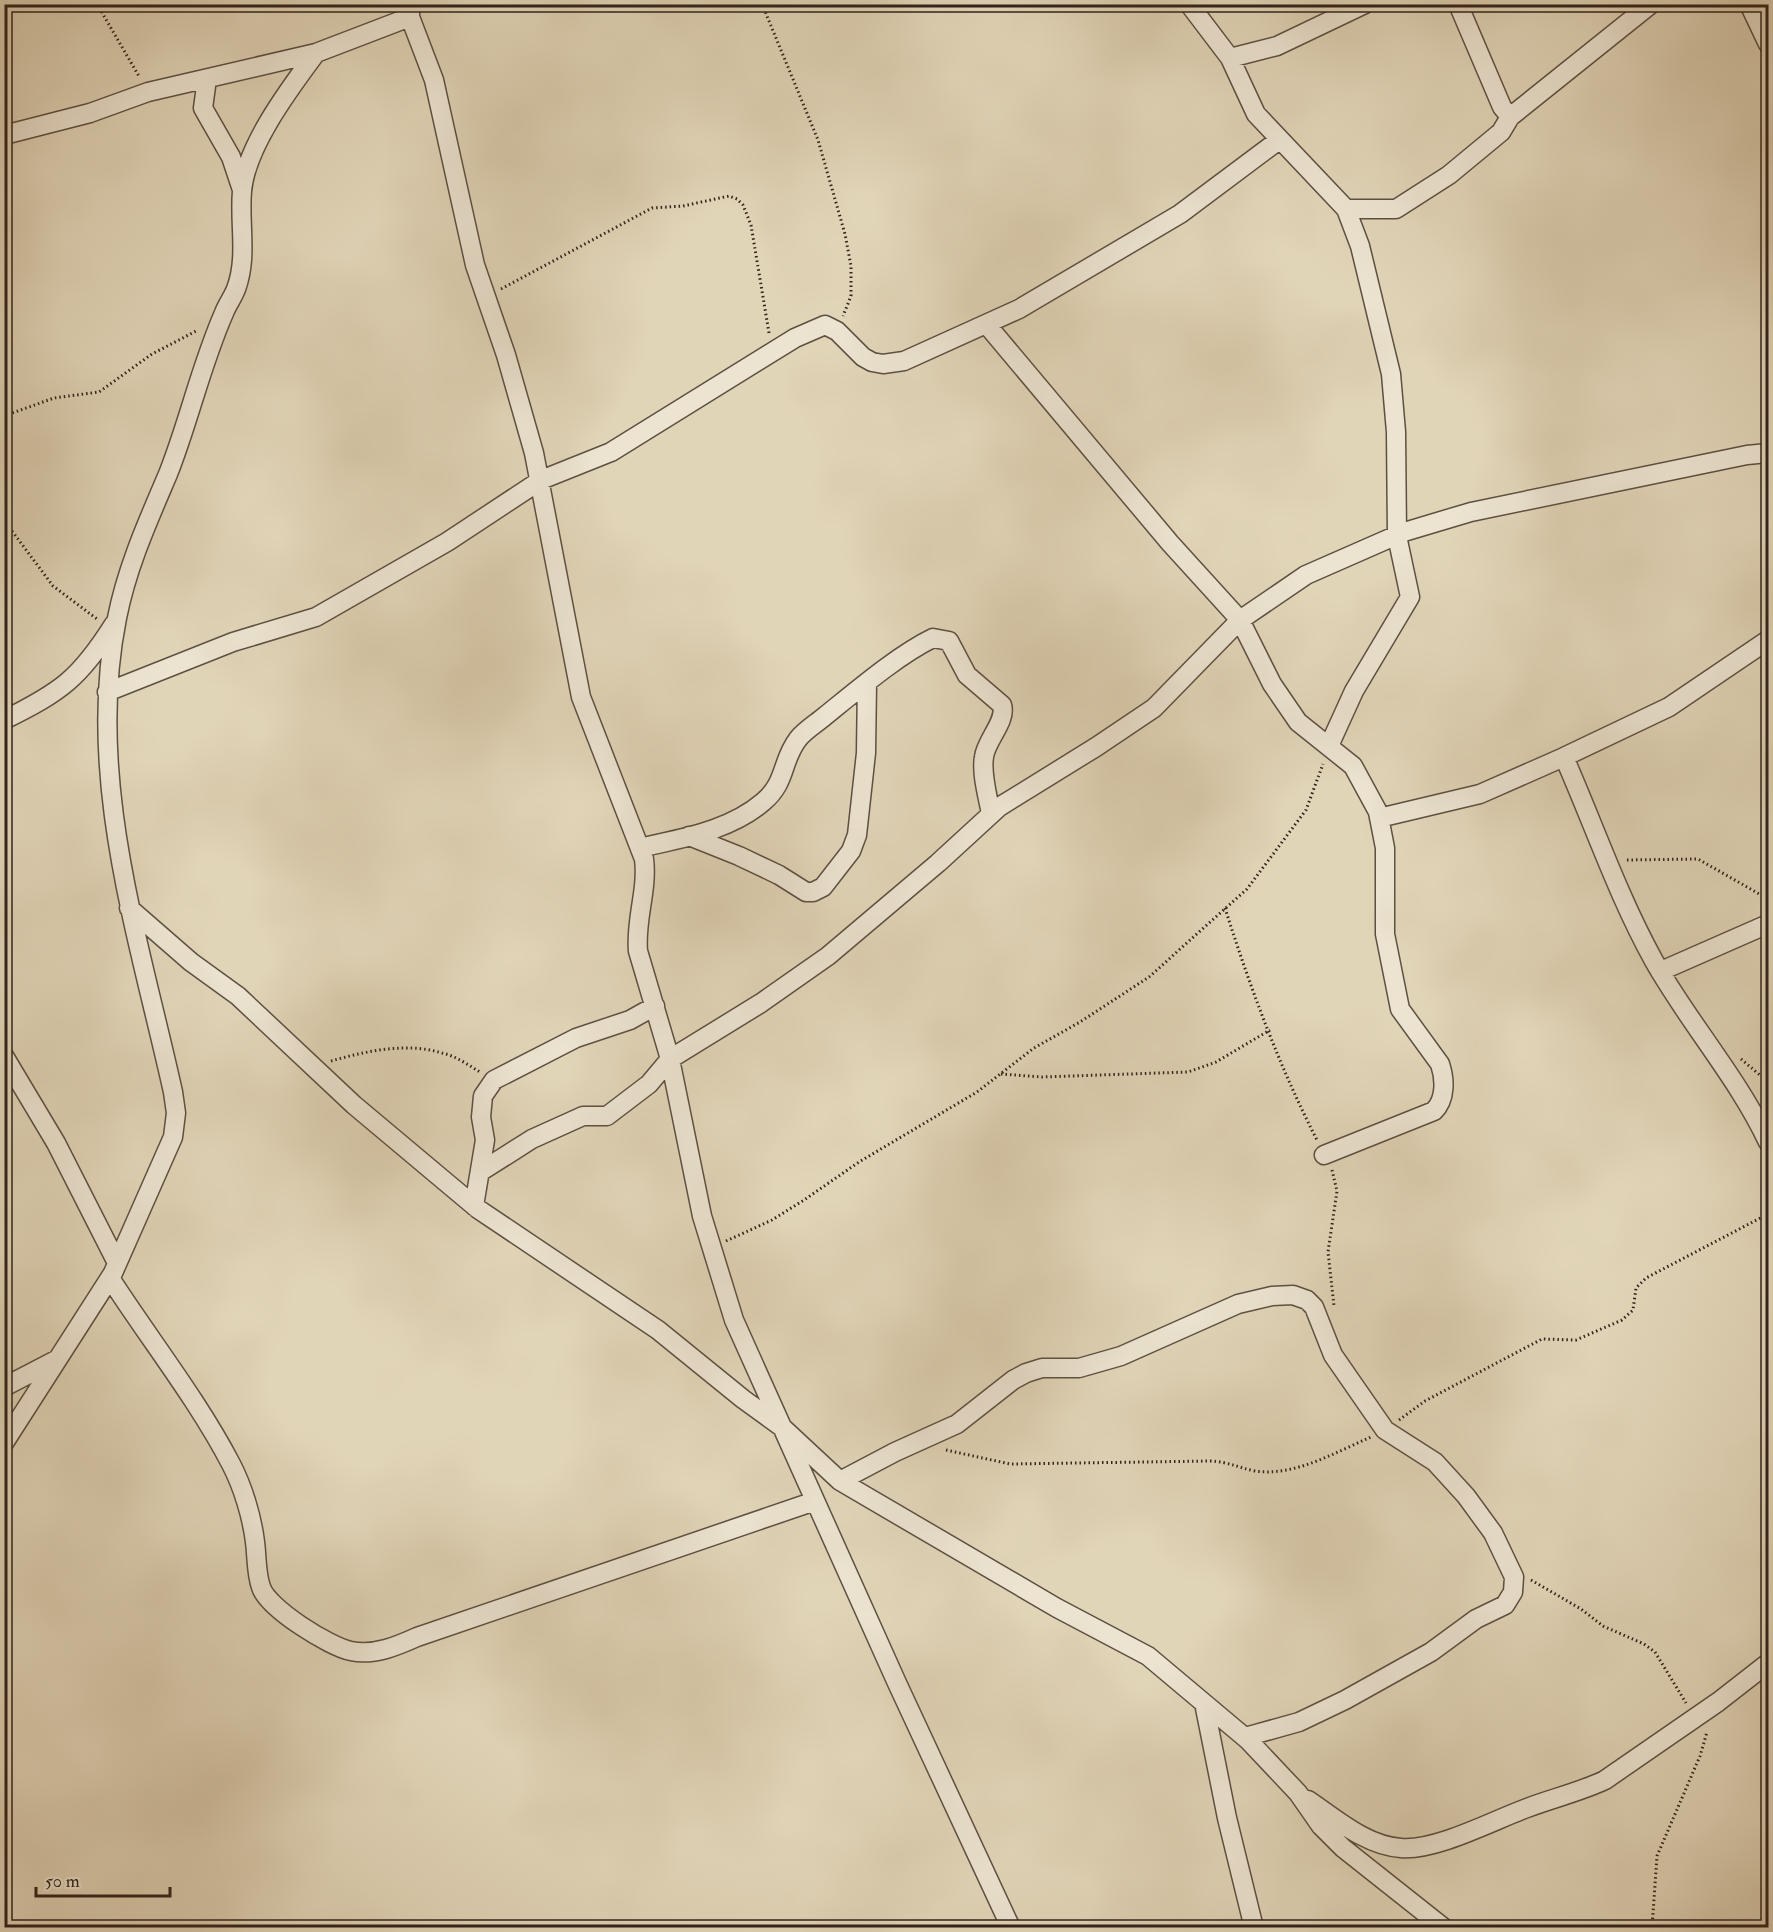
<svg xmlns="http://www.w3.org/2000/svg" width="1773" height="1932" font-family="'IM FELL Double Pica',serif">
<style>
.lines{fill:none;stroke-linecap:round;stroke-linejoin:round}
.minor-casing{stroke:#5d5043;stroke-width:21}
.path{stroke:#31231c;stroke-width:3;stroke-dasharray:1.5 3;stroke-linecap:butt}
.minor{stroke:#ece4d1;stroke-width:18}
</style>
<rect width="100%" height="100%" fill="#e1d5b8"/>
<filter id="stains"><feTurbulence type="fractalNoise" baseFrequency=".00333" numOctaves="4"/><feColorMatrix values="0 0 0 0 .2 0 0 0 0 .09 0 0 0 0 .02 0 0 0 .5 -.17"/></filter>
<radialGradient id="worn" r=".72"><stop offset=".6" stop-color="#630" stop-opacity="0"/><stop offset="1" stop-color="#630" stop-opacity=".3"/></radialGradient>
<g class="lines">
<defs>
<path id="minor" d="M410 4V17L434 80 475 265 506 355 534 453 581 697 644 859C648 890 635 920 638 951L670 1059 702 1216 734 1320 897 1683 1011 1928
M1189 4 1230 58 1256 114 1346 209 1360 246 1391 374 1396 432 1397 536 1410 597 1354 691 1329 746
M1458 4 1502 107 1510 117
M1749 4 1768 44
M1230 58 1277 46 1365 4
M207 79 203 108 231 157 242 190
M4 135 90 113 148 92 316 53 410 17
M1346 209H1396L1449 175 1501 132 1510 117 1651 4
M987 325 1170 543 1240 620 1272 684 1298 722 1353 766 1378 812 1385 848V934L1400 1009 1440 1064C1445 1079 1446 1099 1434 1111L1324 1155
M107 692 233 642 316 617 447 542 541 480 611 452 795 338 825 325 837 331 863 357 872 362 883 364 904 361 1019 309 1180 214 1279 140
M4 720C61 692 80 678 114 624
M1564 757C1594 825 1618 896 1654 961 1689 1023 1738 1078 1768 1142
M1379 818 1480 794 1564 757 1669 707 1768 640
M689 836 739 856 779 875 806 892H813L823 887 851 851 857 835 866 753 867 683
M640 848C682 838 729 831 763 802 787 782 781 761 798 739 805 730 817 723 825 716 856 691 898 655 933 638L949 641 967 675 1002 705C1007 721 986 740 984 757 981 774 988 797 991 814
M129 908 191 962 238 996 354 1105 478 1209 658 1330 743 1399 783 1428 840 1481 1057 1608 1148 1656 1248 1740 1298 1793 1321 1826 1343 1848 1444 1928
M1661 971 1768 924
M4 1056 56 1143 117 1263
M480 1172 532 1139 583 1116H607L649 1084 670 1059 761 1003 828 956 938 863 999 807 1096 747 1154 708 1240 620 1306 575 1404 532 1471 512 1747 455 1768 453
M474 1206 485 1140 481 1117 483 1096 494 1080 576 1038 630 1020 655 1006
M110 1278C150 1340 197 1399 231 1464 243 1487 252 1517 255 1542 257 1557 256 1573 261 1587 267 1608 330 1647 351 1651 374 1656 397 1646 417 1637L815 1501
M4 1387 56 1360
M4 1443 113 1273 173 1137 176 1113 173 1092C139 938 85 777 117 618 127 567 148 521 168 474 189 421 201 365 224 313 227 305 233 297 236 289 248 257 239 224 242 191 246 146 290 88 316 53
M840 1481 895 1452 957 1424 1013 1380 1026 1373 1042 1368H1079L1121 1356 1238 1304 1272 1296 1293 1295 1307 1300 1314 1307 1333 1355 1385 1430 1435 1462 1466 1496 1493 1533 1514 1577 1513 1592 1505 1605 1476 1619 1431 1652 1345 1700 1299 1722 1245 1737
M1204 1703 1227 1818 1254 1928
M1308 1800C1335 1818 1366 1846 1401 1848 1436 1851 1494 1820 1527 1808 1553 1798 1580 1792 1605 1780L1718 1702 1768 1663"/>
</defs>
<use href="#minor" class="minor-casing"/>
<path class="path" d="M97 4 140 78
M762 4 818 140 845 234 851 266V296L843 316
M501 289 652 208 683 206 729 196 737 199 743 205 751 225 769 333
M4 416 54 398 99 392 152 354 198 330
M4 527 12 531 53 586 97 619
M1627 860 1698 859 1768 899
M1225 908C1250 987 1279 1066 1317 1140
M1741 1059 1768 1082
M331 1061C367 1051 406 1042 442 1053 456 1056 468 1065 480 1072
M1001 1074 1042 1077 1188 1072 1216 1062 1270 1030
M1332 1170 1337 1191 1328 1252 1334 1306
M726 1241 772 1220 804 1200 859 1162 977 1092 1034 1048 1080 1022 1149 977 1247 889 1306 810 1323 764
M1399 1420 1425 1401 1542 1339 1576 1340 1622 1320 1633 1310 1636 1288 1646 1278 1768 1214
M946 1450 1010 1464 1210 1461C1230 1462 1239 1468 1255 1471 1294 1477 1336 1452 1371 1437
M1531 1580 1581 1609 1603 1626 1644 1644 1655 1652 1686 1703
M1652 1928 1657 1856 1700 1756 1707 1732"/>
<use href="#minor" class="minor"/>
</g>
<rect width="1773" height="1932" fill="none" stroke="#e1d5b8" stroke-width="24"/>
<rect x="6" y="6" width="1761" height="1920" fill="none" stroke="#31231c" stroke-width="3"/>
<rect x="12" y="12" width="1749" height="1908" fill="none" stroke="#31231c" stroke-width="1.5"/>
<path d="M36 1887v9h134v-9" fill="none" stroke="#31231c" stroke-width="3"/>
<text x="45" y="1887" font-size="18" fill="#31231c" stroke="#ece4d1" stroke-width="4.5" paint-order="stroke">50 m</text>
<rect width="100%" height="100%" filter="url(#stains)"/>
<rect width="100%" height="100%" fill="url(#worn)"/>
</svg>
